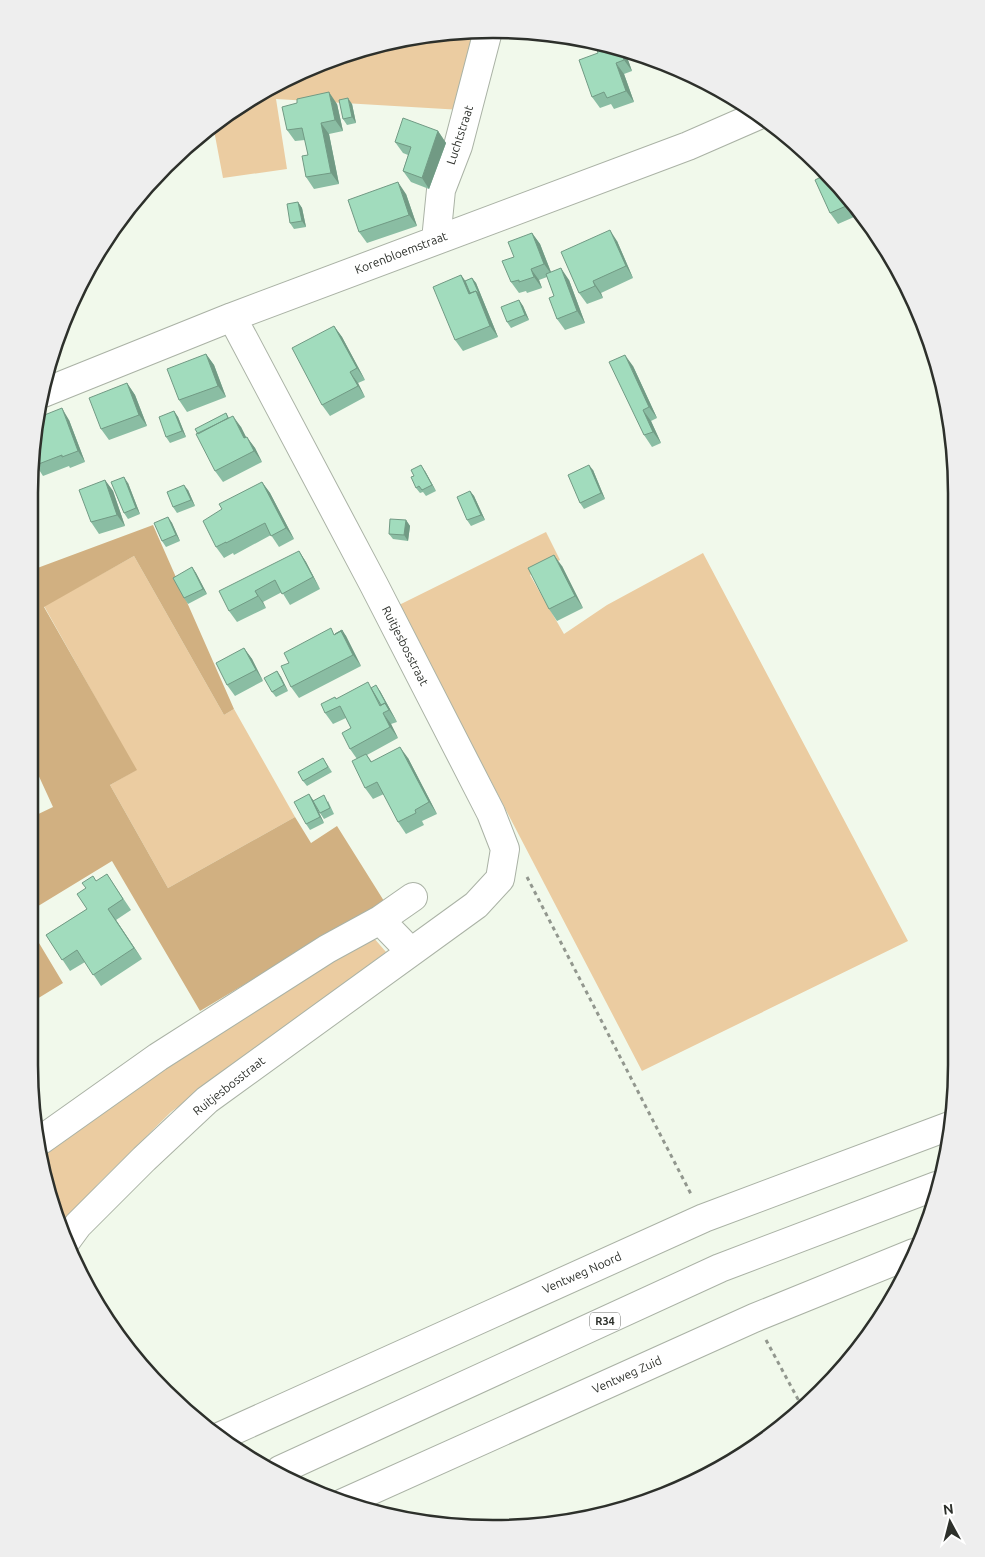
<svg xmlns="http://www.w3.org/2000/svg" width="985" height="1557" font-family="Ubuntu,sans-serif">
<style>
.green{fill:#ebcca1}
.forest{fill:#d1b081}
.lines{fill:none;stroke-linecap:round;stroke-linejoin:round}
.minor-casing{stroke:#aab2a5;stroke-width:30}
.highway-casing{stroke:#aab2a5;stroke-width:30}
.path{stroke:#92978e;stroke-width:3;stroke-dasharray:4 4;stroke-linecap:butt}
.minor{stroke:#fff;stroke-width:28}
.highway{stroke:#fff;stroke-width:28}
.wall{fill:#8abda3}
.shaded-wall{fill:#719a84}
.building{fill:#a1dcbd;stroke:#719a84}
.labels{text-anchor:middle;stroke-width:4.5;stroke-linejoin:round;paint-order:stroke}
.shield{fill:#fff;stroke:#6c6e6b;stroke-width:1}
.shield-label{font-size:11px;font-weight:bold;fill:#2d302b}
.street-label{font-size:12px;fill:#2d302b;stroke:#fff}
.rim{fill:none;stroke:#2d302b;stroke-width:2.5}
</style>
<rect width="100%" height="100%" fill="#f1f9eb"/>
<path class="green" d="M480 31 462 110 276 99 287 169 223 178 213 125 261 91 344 53 432 33Z
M546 532 560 560 530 575 564 634 607 605 703 553 908 941 642 1071 399 605Z
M134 556 224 715 234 709 295 817 168 888 110 785 136 770 44 606Z
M373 937 386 952 171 1112 98 1184 62 1230 53 1213 42 1148 189 1047Z"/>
<path class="forest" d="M153 525 234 709 224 715 134 556 44 607 137 770 110 785 168 888 295 817 311 843 337 826 384 901 200 1011 112 861 30 911V818L53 807 31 759 32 570Z
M30 928 63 983 32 1002 29 998Z"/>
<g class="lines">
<defs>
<path id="minor" d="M436 240 441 190 458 146 488 31
M43 393 232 317 688 146 759 115
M380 920 411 952
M41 1140 158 1057 327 949 380 920 413 897
M67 1240 78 1225 144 1159 207 1100 476 905 500 879 505 849 491 813 374 585 232 317
M219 1437 704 1218 952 1125
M343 1503 754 1318 914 1253"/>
<path id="highway" d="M280 1470 720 1268 936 1186"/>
</defs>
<use href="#minor" class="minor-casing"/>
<use href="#highway" class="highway-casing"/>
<path class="path" d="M527 877 692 1196
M766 1340 800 1403"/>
<use href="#minor" class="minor"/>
<use href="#highway" class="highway"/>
</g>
<path class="wall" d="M613 45 624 49 632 71 624 74 634 102 614 109 611 104 600 108 592 97 598 53Z
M337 104 343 131 329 134 339 184 314 189 306 177 308 155 305 140 295 141 287 130Z
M352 104 356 123 347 125 343 119Z
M438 131 446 143 429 189 411 182 403 171 408 155 403 153 395 142Z
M799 147 819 166 812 169 804 158Z
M841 187 861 214 838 224 830 213Z
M406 194 417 226 367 243 359 232Z
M298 202 302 208 306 227 294 229 290 223Z
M532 233 540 244 551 272 569 280 585 323 565 330 557 319 554 296 547 277 539 280 542 288 527 293 526 291 519 293 511 282 514 257Z
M617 241 633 278 601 293 603 298 587 304 579 293Z
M461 275 465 281 472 278 476 283 498 337 463 351 455 340Z
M519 300 523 306 529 320 511 328 507 322Z
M334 326 342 337 365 380 358 383 365 397 330 416 322 405Z
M206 354 214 365 226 397 187 412 179 400Z
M633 366 657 418 651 421 661 443 652 447 644 435Z
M127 383 135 395 147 426 109 440 101 429Z
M174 411 178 417 186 437 170 443 166 437Z
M226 413 229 418 241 427 246 437 255 448 262 462 223 482 215 471Z
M69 420 85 462 70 468 69 466 43 476 36 465Z
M593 470 605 499 584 509 580 503Z
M425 471 436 491 426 496 423 492 420 493 416 488Z
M105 480 113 491 125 526 99 534 91 522Z
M262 482 270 493 294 539 279 547 271 535 234 555 233 553 224 558 216 547 222 509Z
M128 483 140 514 128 519 124 513Z
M188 490 195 506 177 513 173 507Z
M470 491 474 496 485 520 471 526 467 520Z
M168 517 172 523 180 541 166 547 162 541Z
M406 520 410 526 408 541 393 539 389 534Z
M299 551 306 562 320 589 290 605 282 592 263 602 266 608 237 622 229 611Z
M562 566 583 608 557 621 549 609Z
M192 567 196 573 207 594 188 604 184 598Z
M342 630 346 636 361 666 299 698 291 687 289 663Z
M244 648 252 659 263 681 235 696 227 685Z
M277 671 281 677 288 691 276 697 272 692Z
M371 688 380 691 397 722 391 724 398 738 367 755 372 762 408 758 437 814 422 821 424 825 406 834 398 822 384 794 373 799 365 788 357 759 350 749 351 728 346 718 333 724 325 713 336 699Z
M323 758 332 772 307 786 303 781Z
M309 794 313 800 324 823 310 830 306 824Z
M328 801 334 814 324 819 320 813Z
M107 874 131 910 116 920 142 959 101 986 85 962 70 971 46 935 87 909 97 881Z
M30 925 37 936 30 941Z"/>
<path class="shaded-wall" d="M620 47 624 49 632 71 624 60Z
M616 63 624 74 634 102 626 91Z
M329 92 337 104 343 131 335 120Z
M348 98 352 104 356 123 352 117Z
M321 123 329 134 339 184 331 173Z
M438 131 446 143 429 189 422 178Z
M398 182 406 194 417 226 409 215Z
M298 202 302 208 306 227 302 221Z
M610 230 617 241 633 278 626 266Z
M532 233 540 244 552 275 544 264Z
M561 268 569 280 585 323 577 311Z
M531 269 539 280 542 288 534 277Z
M461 275 469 286 474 299 469 294Z
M472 278 476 283 498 337 490 326 476 291Z
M593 281 601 293 603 298 595 286Z
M519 300 523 306 529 320 525 315Z
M334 326 342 337 365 380 357 368Z
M206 354 214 365 226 397 218 386Z
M625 355 633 366 657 418 649 407Z
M350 372 358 383 365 397 358 386Z
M127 383 135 395 147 426 139 415Z
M62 408 69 420 85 462 78 451Z
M643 410 651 421 661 443 653 432Z
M174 411 178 417 186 437 182 431Z
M233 416 241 427 252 449 244 438Z
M247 437 255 448 262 462 254 451Z
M421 465 425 471 436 491 432 485Z
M589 465 593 470 605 499 601 493Z
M124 477 128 483 140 514 136 508Z
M105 480 113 491 125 526 117 515Z
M262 482 270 493 294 539 286 528Z
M184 485 188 490 195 506 191 500Z
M470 491 474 496 485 520 481 515Z
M168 517 172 523 180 541 176 535Z
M406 520 410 526 408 541 404 535Z
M299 551 306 562 320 589 313 577Z
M554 555 562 566 583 608 575 596Z
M192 567 196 573 207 594 203 589Z
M255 591 263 602 266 608 258 596Z
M342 630 346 636 361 666 353 655 341 631Z
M244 648 252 659 263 681 256 670Z
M277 671 281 677 288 691 284 685Z
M376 685 380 691 397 722 389 710Z
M383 713 391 724 398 738 390 727Z
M400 747 408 758 437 814 429 802Z
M309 794 313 800 324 823 320 817Z
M108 909 116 920 142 959 134 948Z"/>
<path class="building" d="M599 42 613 45 620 47 624 60 616 63 626 91 607 98 604 92 592 97 579 60 598 53 595 43Z
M329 92 335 120 321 123 331 173 306 177 302 156 308 155 302 128 287 130 282 107 297 103V99Z
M348 98 352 117 343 119 339 100Z
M403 118 438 131 422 178 403 171 411 147 395 142Z
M799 147 808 156 804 158Z
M827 174 841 187 853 203 830 213 815 180Z
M398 182 409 215 359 232 348 200Z
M298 202 302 221 290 223 287 204Z
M610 230 626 266 593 281 595 286 579 293 561 252Z
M532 233 544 264 531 269 534 277 519 282V280L511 282 502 261 514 257 508 242Z
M561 268 577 311 557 319 549 298 554 296 546 274Z
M461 275 469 294 476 291 490 326 455 340 433 287Z
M472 278 480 296 476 291 470 293 465 281Z
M519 300 525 315 507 322 501 307Z
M334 326 357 368 350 372 358 386 322 405 292 348Z
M206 354 218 386 179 400 167 369Z
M625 355 649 407 643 410 653 432 644 435 609 362Z
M127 383 139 415 101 429 89 398Z
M62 408 78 451 62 457V455L36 465 33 458V432L35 422H37V418Z
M174 411 182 431 166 437 159 417Z
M226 413 228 418 198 434 195 429Z
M233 416 244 438 247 437 254 451 215 471 196 434Z
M421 465 432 485 422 490 419 486 416 488 411 477 414 476 411 470Z
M589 465 601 493 580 503 568 475Z
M124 477 136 508 124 513 111 482Z
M105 480 117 515 91 522 79 490Z
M262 482 286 528 271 536 265 523 226 543V542L216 547 203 521 222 509 219 504Z
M184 485 191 500 173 507 167 492Z
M470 491 481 515 467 520 457 497Z
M168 517 176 535 162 541 154 523Z
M390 519 406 520 404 535 389 534Z
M299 551 313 577 282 594 275 580 255 591 258 596 229 611 219 591Z
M554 555 575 596 549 609 528 568Z
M192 567 203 589 184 598 173 578Z
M331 628 334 635 341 631 353 655 291 687 281 666 289 663 284 653Z
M342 630 345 637 341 631 335 634Z
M244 648 256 670 227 685 216 663Z
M277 671 284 685 272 692 264 678Z
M368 682 380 706 385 703 389 710 383 713 390 727 350 749 342 733 351 728 340 706 325 713 321 704 335 697 336 699Z
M376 685 389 709 385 703 381 705 371 688Z
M400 747 429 802 415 810 416 813 398 822 377 782 365 788 352 761 366 754 371 762Z
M323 758 328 767 303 781 298 772Z
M309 794 320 817 306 824 294 802Z
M324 795 330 808 320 813 313 801Z
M107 874 123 899 108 909 134 948 93 975 77 950 62 960 46 935 87 909 77 894 86 888 82 883 93 876 96 881Z
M30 926 33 930 30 932Z"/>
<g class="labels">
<rect class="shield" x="590" y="1312.5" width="30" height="17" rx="4"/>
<g class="shield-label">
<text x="605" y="1325">R34</text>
</g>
<g class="street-label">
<text transform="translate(460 135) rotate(-72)" y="4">Luchtstraat</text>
<text transform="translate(401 253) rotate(-21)" y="4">Korenbloemstraat</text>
<text transform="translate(405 646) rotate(63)" y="4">Ruitjesbosstraat</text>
<text transform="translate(229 1086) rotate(-38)" y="4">Ruitjesbosstraat</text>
<text transform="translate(582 1273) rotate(-24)" y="4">Ventweg Noord</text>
<text transform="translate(627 1375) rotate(-24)" y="4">Ventweg Zuid</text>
</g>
</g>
<path d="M0 0H985V1557H0ZM493 38H493A455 455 0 0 1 948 493V1065A455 455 0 0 1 493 1520H493A455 455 0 0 1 38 1065V493A455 455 0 0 1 493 38Z" fill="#eee" fill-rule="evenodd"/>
<path class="rim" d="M493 38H493A455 455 0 0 1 948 493V1065A455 455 0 0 1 493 1520H493A455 455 0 0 1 38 1065V493A455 455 0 0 1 493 38Z"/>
<g transform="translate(950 1522) rotate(353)" stroke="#ffffff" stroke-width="4" paint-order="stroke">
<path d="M0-4L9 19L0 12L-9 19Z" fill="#2d302b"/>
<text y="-8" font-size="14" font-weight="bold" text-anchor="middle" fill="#2d302b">N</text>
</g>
</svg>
